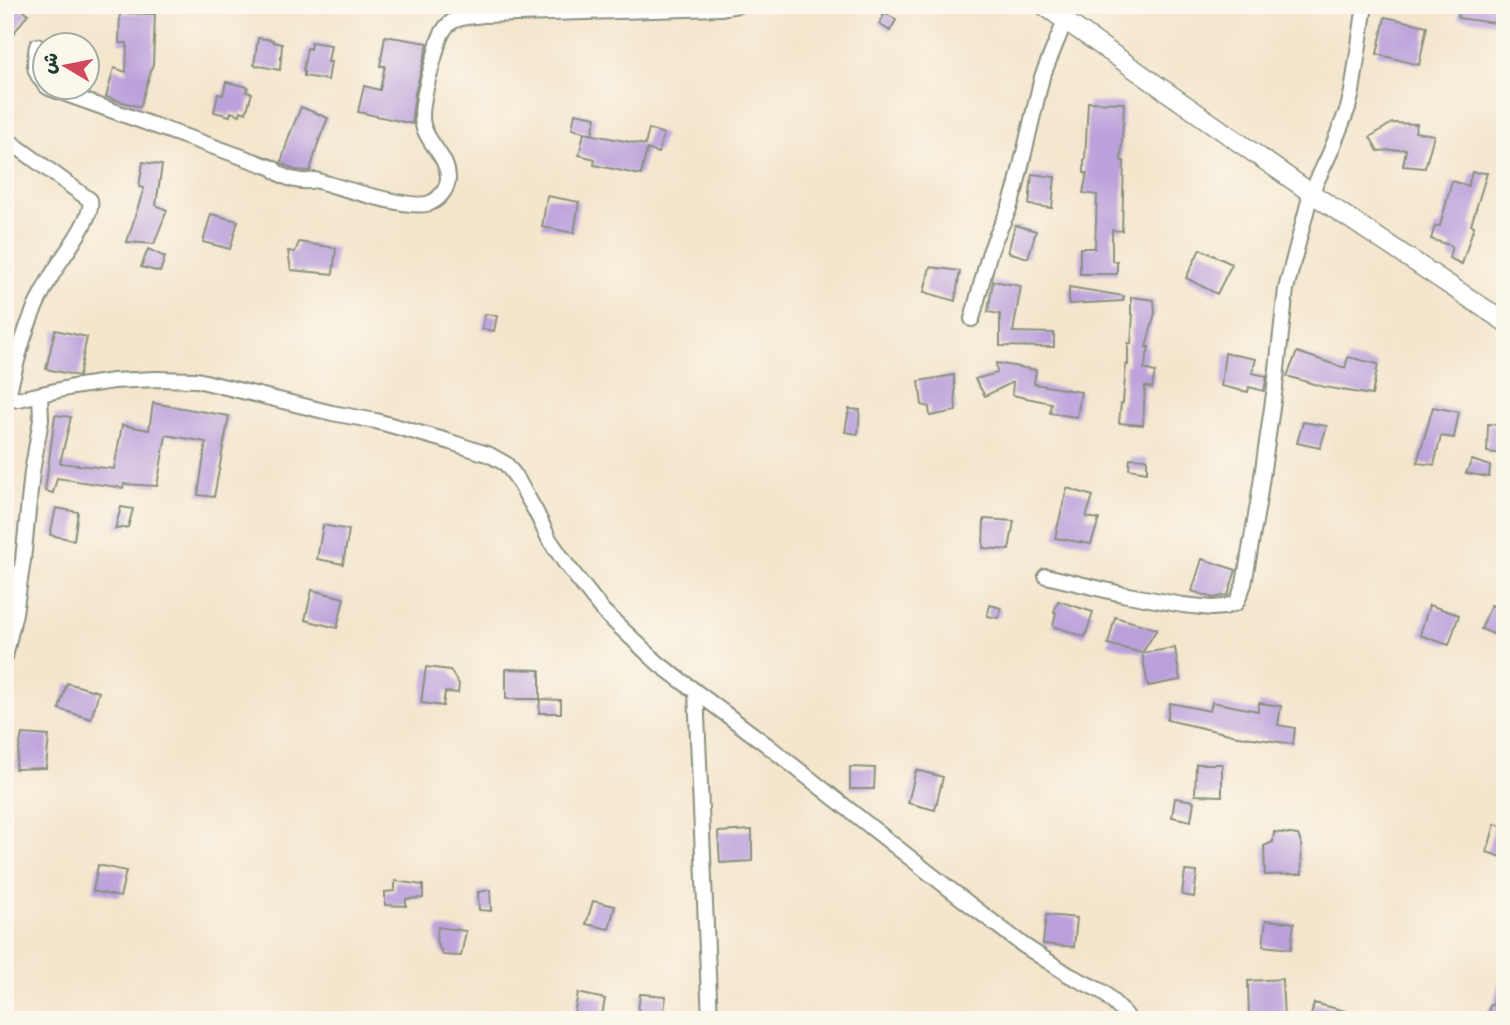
<svg xmlns="http://www.w3.org/2000/svg" width="1510" height="1025" font-family="'Architects Daughter','Playpen Sans Arabic',sans-serif">
<style>
.building{fill:#bba1db}
.lines{fill:none;stroke-linecap:round;stroke-linejoin:round}
.minor-casing{stroke:#8a9180;stroke-width:18}
.tertiary-casing{stroke:#8a9180;stroke-width:21}
.minor{stroke:#fff;stroke-width:14}
.tertiary{stroke:#fff;stroke-width:18}
</style>
<rect width="100%" height="100%" fill="#fbf7ec"/>
<filter id="ink" filterUnits="userSpaceOnUse"><feTurbulence type="fractalNoise" baseFrequency=".0143" numOctaves="2"/><feDisplacementMap in="SourceGraphic" scale="14" xChannelSelector="R" yChannelSelector="G"/><feConvolveMatrix kernelMatrix="1 2 1 2 8 2 1 2 1" color-interpolation-filters="sRGB"/></filter>
<filter id="wash" filterUnits="userSpaceOnUse"><feTurbulence type="fractalNoise" baseFrequency=".00686" numOctaves="4" result="noise"/><feDisplacementMap in="SourceGraphic" scale="28" xChannelSelector="R" yChannelSelector="G"/><feGaussianBlur stdDeviation="1.57" result="paint"/><feColorMatrix in="noise" values="0 0 0 0 0 0 0 0 0 0 0 0 0 0 0 0 0 1.4 0 .05"/><feComposite in="paint" operator="in"/></filter>
<g filter="url(#wash)">
<rect width="100%" height="100%" fill="#f4e5cc"/>
<g id="blocks">
<path class="building" d="M5 5H16L28 14 5 45Z
M1460 5H1500L1494 23 1458 18Z
M120 13 155 14 153 64 140 107 106 97 114 68 126 72 127 43H119Z
M885 13 896 20 890 31 879 24Z
M1385 17 1427 26 1419 65 1377 54Z
M385 36 428 43 415 93 412 116 413 124 358 112 364 86 380 90 385 66H380Z
M258 38 273 40V42L282 44 280 70 254 65Z
M311 42 331 45 328 62H331L328 80 304 76V71H303L307 48 310 49Z
M226 82 248 87 246 92 252 93 246 113 241 111 240 115 231 112 230 116 214 112 218 94 223 95Z
M1088 102 1124 103 1121 161H1124L1122 231 1112 230V261H1117V274H1080V248H1095L1097 195 1083 193 1087 173H1084V160H1085Z
M301 107 328 118 319 140 310 171H309L295 170 281 163 289 136Z
M575 113 596 117 592 134 572 129Z
M1392 123 1417 124 1415 132 1434 135 1425 168 1403 166 1406 149 1378 151 1370 137Z
M649 129 664 134 658 153 647 149 641 175 594 165 595 159 579 155 584 133 645 145Z
M143 162 162 165 156 205 167 210 154 244 127 242 144 188 139 187Z
M1472 172 1487 173 1471 225 1474 226 1462 264 1449 258 1452 246 1431 239 1435 226H1440L1452 181 1468 186Z
M1032 174 1055 177 1052 208 1029 205Z
M547 196 579 202 574 233 542 227Z
M211 214 238 221 230 249 203 242Z
M1015 225 1036 231 1028 258 1008 252Z
M299 242 336 248 333 274 291 270 288 251 295 252Z
M148 249 165 257 160 272 141 267Z
M1200 249 1232 264 1217 294 1186 278Z
M930 267 960 271 955 301 924 292Z
M993 281 1021 286 1013 332 1054 333V347L1000 346V314L988 312Z
M1069 287 1124 296 1123 301 1069 304Z
M1131 297 1154 300 1155 313 1146 347H1149L1144 369 1155 372 1152 388 1145 386 1143 425 1119 423 1121 403H1123L1126 364 1128 365V343L1131 344 1133 315 1131 314Z
M485 314 497 316 494 331 482 329Z
M55 330 87 337 79 376 46 369Z
M1297 352 1345 368 1348 357 1378 364 1372 395 1324 387 1287 376Z
M1225 353 1256 359 1252 373 1267 376 1264 391 1249 387 1248 392 1221 386Z
M996 363 1036 370 1034 384 1081 392 1077 417 1050 413 1051 403 1012 395 1013 382 985 396 975 379 997 373Z
M954 375 956 411 930 416 929 407 922 405 919 381Z
M153 403 229 416 214 497 198 495 206 442 166 435 157 486 124 484 123 488 57 478 53 493 45 491 55 415 71 417 60 463 114 469 122 425 149 430Z
M1433 407 1459 412 1454 438 1441 436 1434 465 1417 463Z
M849 409 860 410 858 434 845 432Z
M1303 422 1327 426 1320 448 1297 443Z
M1488 424 1505 426V454L1487 452Z
M1130 458 1147 459V472L1129 469Z
M1472 460 1490 466 1489 477 1466 473Z
M1067 488 1093 496 1086 517 1099 519 1091 544 1055 538Z
M121 507 133 509 128 527 115 529Z
M56 508 78 512 74 540 50 535Z
M984 519 1014 521 1009 550 983 548Z
M323 525 349 530 343 564 317 559Z
M1202 559 1236 570 1228 595 1213 598 1192 591Z
M312 590 344 598 337 628 305 620Z
M1058 601 1093 612 1085 637 1053 626 1056 613 1054 612Z
M990 605 1001 608 999 618 987 616Z
M1429 605 1459 615 1449 645 1420 635Z
M1491 605 1505 611V639L1481 629Z
M1115 617 1157 629 1142 653 1108 644Z
M1175 648 1180 680 1148 686 1142 653Z
M426 667 450 670 459 684 458 693 445 692 443 706 421 703Z
M506 669 540 670V699H506Z
M67 683 99 692 91 719 59 709Z
M540 699 561 700V713H539Z
M1212 702 1258 711 1259 703 1281 706 1278 725 1295 728 1293 744 1238 736 1167 720 1170 703 1210 711Z
M22 734 49 736 46 768 15 769Z
M1196 764H1222V796L1195 795Z
M850 767 875 768 874 789H850Z
M916 770 943 777 935 810 908 803Z
M1175 798 1194 801 1191 821 1172 817Z
M1495 824 1505 827V858L1487 852Z
M752 830V861L720 863 718 832Z
M1274 832 1298 835 1301 843 1302 874 1265 875 1264 846 1273 842Z
M98 865 126 871 120 897 93 891Z
M1185 871 1197 872 1194 897 1182 895Z
M395 881 423 885V898L406 899V906L385 905V892L395 891Z
M490 890 491 911 479 910 478 892Z
M593 901 615 906 609 929 586 924Z
M1046 915 1077 918 1074 947 1043 944Z
M1266 920 1294 923 1291 949 1263 946Z
M438 927 466 931 461 956 443 955 436 941Z
M1501 974 1505 975V1020H1486L1490 1005H1493Z
M1282 979 1284 1020H1249L1248 981Z
M578 993 605 999 601 1020H573Z
M640 994 666 996 663 1020H637Z
M1314 1003 1365 1016 1364 1020H1310Z"/>
</g>
</g>
<g filter="url(#ink)">
<use href="#blocks" fill-opacity="0" stroke="#8a9180" stroke-width="2"/>
<g class="lines">
<defs>
<path id="minor" d="M37 46C34 65 32 70 46 86
M49 88 273 168C281 178 302 184 315 180 337 186 411 211 430 203 440 199 448 188 448 178 448 157 427 143 423 125 418 105 434 61 439 40 448 16 460 18 483 15L720 8 738 5
M5 138 90 200C94 215 69 248 60 262 29 309 20 346 7 400
M972 319 989 255 995 239 1009 209 1016 187 1042 77 1065 21
M5 400 19 399 73 387 113 381 156 379 197 380 332 413 376 421 444 440 490 455 506 464 516 477 536 512 549 539 566 564 603 611 659 664 767 745 947 887 1023 945 1069 975 1103 992 1126 1015 1128 1020
M1046 576 1122 594 1183 605 1212 608 1224 607 1236 603 1238 599 1244 584 1258 504 1275 387 1286 289 1311 193 1330 153 1348 108 1352 92 1365 5
M5 657 15 613 23 560 32 472 41 420 40 395
M696 692 710 1020"/>
<path id="tertiary" d="M1043 5 1311 193 1505 322"/>
</defs>
<use href="#minor" class="minor-casing"/>
<use href="#tertiary" class="tertiary-casing"/>
<use href="#minor" class="minor"/>
<use href="#tertiary" class="tertiary"/>
</g>
</g>
<rect width="1510" height="1025" fill="none" stroke="#fbf7ec" stroke-width="28"/>
<g transform="translate(66 66) rotate(280)"><circle r="33" fill="#fbf7ec" stroke="#a3ada2" stroke-width="2"/>
<path d="M0-5L12 26L0 18L-12 26Z" fill="#d1495b"/>
<text y="-10" font-size="19" font-weight="bold" text-anchor="middle" fill="#1f3d34">ش</text>
</g>
</svg>
